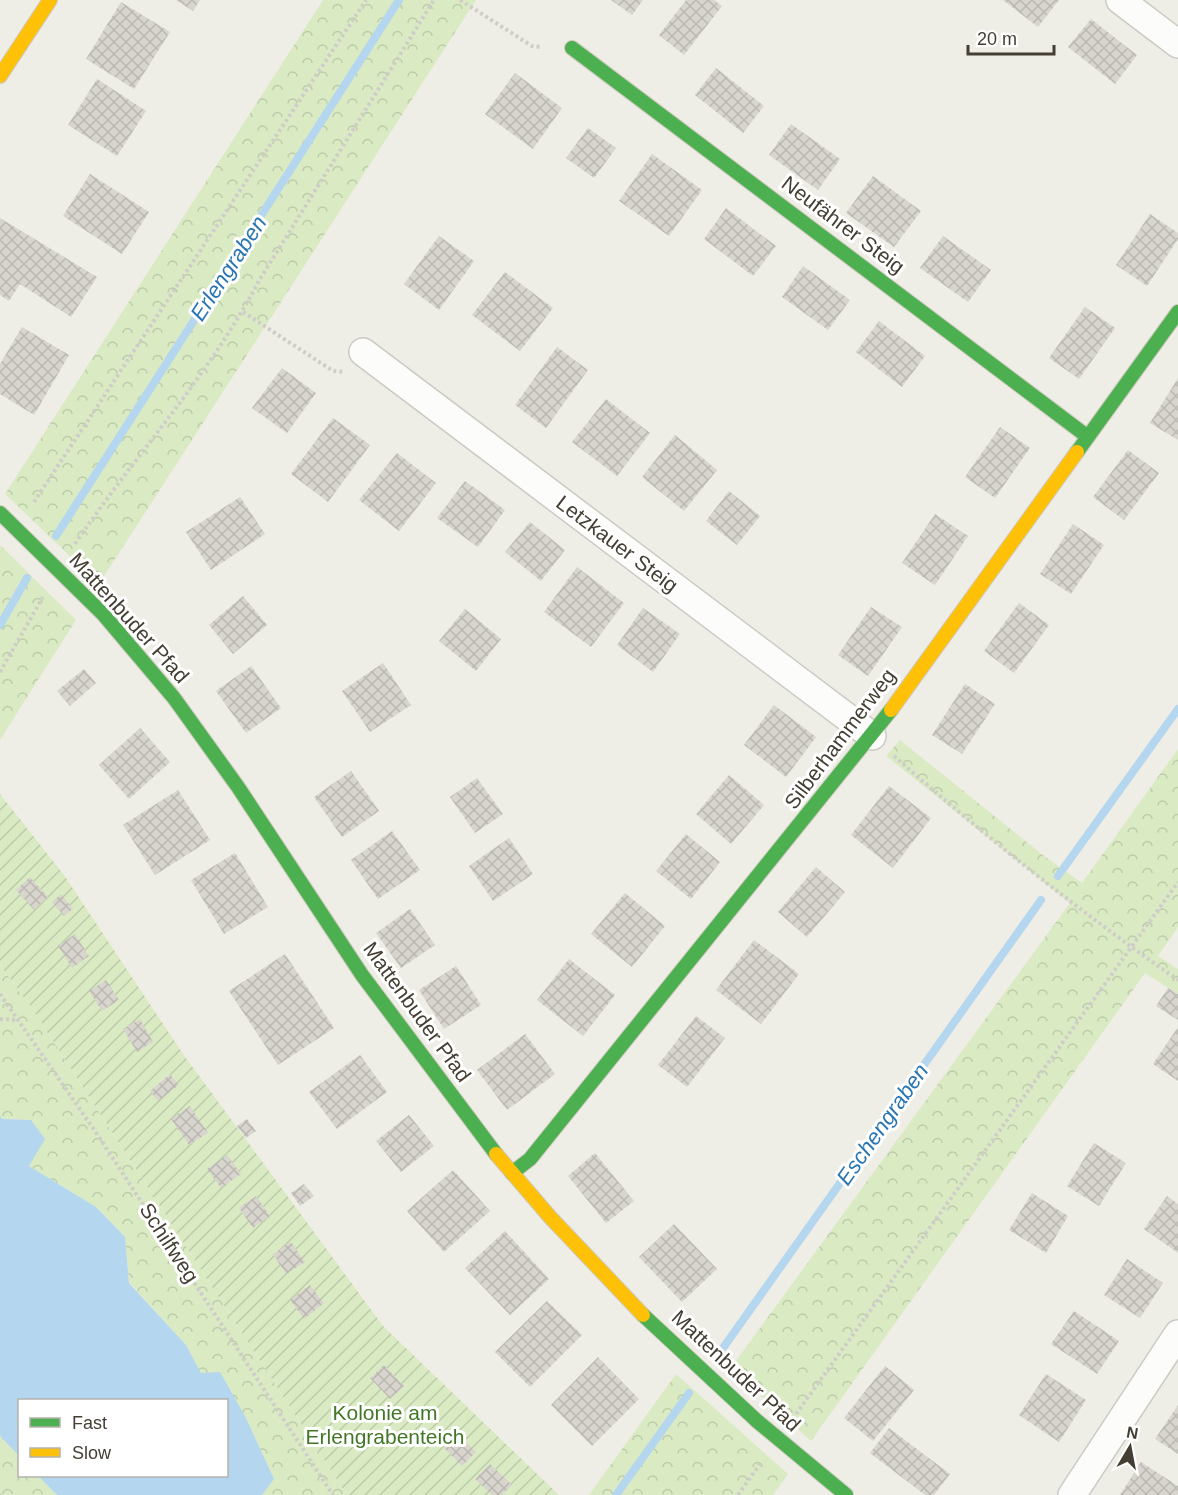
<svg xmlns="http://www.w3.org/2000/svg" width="1178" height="1495" font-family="Arial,sans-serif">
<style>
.park{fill:url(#park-crowns)}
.garden{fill:url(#garden-furrows)}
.water{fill:#b4d6ee}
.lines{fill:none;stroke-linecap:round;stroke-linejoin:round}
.stream{stroke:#b4d6ee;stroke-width:8}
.building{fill:url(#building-cross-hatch)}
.street-casing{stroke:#cccac4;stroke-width:30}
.fast-casing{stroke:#cecabd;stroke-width:16}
.slow-casing{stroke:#cecabd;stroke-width:16}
.path{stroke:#d0cdc9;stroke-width:4;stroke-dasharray:3 3;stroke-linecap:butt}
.street{stroke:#fcfcfb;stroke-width:27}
.fast{stroke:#4caf50;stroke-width:14}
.slow{stroke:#ffc107;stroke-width:14}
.labels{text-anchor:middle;stroke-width:6;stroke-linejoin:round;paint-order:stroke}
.street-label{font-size:21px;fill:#443e33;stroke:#fff}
.park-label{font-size:21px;fill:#427725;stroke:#fff}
.water-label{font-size:22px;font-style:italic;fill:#2975b3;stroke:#fff}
</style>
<defs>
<pattern id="park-crowns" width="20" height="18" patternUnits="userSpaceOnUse" patternTransform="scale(1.5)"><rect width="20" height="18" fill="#daebc4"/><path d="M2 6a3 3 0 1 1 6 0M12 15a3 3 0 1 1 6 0" fill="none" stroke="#bccba9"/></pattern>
<pattern id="garden-furrows" width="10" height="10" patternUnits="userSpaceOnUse" patternTransform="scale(1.5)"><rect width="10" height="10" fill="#daebc4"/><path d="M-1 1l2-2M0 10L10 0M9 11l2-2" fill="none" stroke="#bccba9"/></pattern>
<pattern id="building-cross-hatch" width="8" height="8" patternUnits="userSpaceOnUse" patternTransform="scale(1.5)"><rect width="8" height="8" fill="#d8d5cf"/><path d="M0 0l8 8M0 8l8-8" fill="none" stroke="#bbb8b2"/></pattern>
</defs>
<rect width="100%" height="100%" fill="#eeede6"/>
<path class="park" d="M323 0H476L99 584 5 494Z
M0 545 76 620 0 740Z
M900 740 1044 856 1082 883 1178 749V927L1158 956 1178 969V994L1145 973 811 1441 730 1369 1070 903 886 756Z
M0 965 31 1007 347 1495H262L274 1479 246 1418 201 1373 186 1345 129 1282 125 1237 96 1207 29 1166 31 1120 2 1119 0 1116Z
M676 1374 788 1474 773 1495H589Z
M0 1436 19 1456 20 1476H38L57 1495H0Z"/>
<path class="garden" d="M0 794 64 875 183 1054 383 1326 559 1495H347L31 1007 0 965Z"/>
<path class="water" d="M0 1116 2 1119 31 1120 45 1139 29 1166 96 1207 125 1237 129 1283 186 1345 201 1373 220 1372 246 1418 274 1479 262 1495H57L38 1476H226V1400H20L19 1456 0 1436Z"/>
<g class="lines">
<path class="stream" d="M56 536 399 0
M0 625 27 578
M1058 876 1178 709
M723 1348 1041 900
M616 1495 689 1393"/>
</g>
<path class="building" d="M176 0H200L193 11Z
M611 0H643L632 15Z
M686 0H714L722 6 684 55 659 35Z
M1003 0H1059L1038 27Z
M121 2 170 32 134 89 86 59Z
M1091 19 1137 55 1115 84 1068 47Z
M716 68 764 106 743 133 695 95Z
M515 73 562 108 533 149 485 114Z
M97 79 146 111 117 156 68 125Z
M791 124 840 159 818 190 769 155Z
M588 128 616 148 594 178 566 158Z
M652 154 702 190 669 236 619 201Z
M90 174 149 212 122 254 63 216Z
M873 176 921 211 894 247 846 213Z
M726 208 776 246 753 276 704 239Z
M1150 214 1178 233V239L1147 286 1116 265Z
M0 218 97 277 71 317 20 284 9 301 0 295Z
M439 236 474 261 439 310 404 284Z
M943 236 991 270 968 302 920 268Z
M803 266 850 300 828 330 782 297Z
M505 272 553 308 520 351 472 315Z
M1085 307 1115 328 1079 379 1049 358Z
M879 321 925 356 902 387 856 352Z
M22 327 69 355 34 415 0 394V364Z
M557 347 588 370 546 428 515 405Z
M282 368 316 393 287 433 252 408Z
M1178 378V440L1150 423Z
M606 399 650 433 617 476 572 442Z
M333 418 370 445 328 502 291 474Z
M1000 427 1030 448 995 498 965 477Z
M675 435 717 470 684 511 642 477Z
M1128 450 1159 473 1124 520 1093 497Z
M397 453 436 483 399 531 359 500Z
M465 481 505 510 478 547 437 518Z
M729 491 760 516 737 545 706 521Z
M240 497 265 534 211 570 186 532Z
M935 514 968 536 935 585 902 563Z
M530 522 565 550 541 581 505 552Z
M1073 524 1104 545 1071 594 1040 574Z
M577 567 624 603 591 647 544 612Z
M243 596 267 625 233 654 209 625Z
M1019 603 1049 625 1014 673 984 651Z
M871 607 902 627 868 676 838 655Z
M643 608 680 634 653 672 617 645Z
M465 609 501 639 476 671 439 641Z
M383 663 411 705 370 732 342 691Z
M251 666 281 708 246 733 216 691Z
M84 669 96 683 70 706 57 691Z
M965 684 995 704 962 754 932 735Z
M774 705 816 737 786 777 744 745Z
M140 728 170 762 129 799 99 765Z
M351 771 379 811 342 837 314 797Z
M729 775 764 805 731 844 696 814Z
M477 778 503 814 475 833 450 797Z
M889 786 931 818 893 868 851 835Z
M178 790 210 840 155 875 123 825Z
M392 831 420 870 378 899 351 860Z
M686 834 720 862 691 899 656 871Z
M509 838 533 874 493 901 469 866Z
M235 853 268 907 224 934 191 880Z
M816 867 845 892 807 937 778 912Z
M30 877 48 897 34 910 16 890Z
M625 893 665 926 632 967 591 934Z
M61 894 73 909 64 916 52 902Z
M410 909 435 945 401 968 376 933Z
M75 934 89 956 72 968 58 946Z
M754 940 799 974 761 1024 716 990Z
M285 954 334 1028 278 1065 229 991Z
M569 959 615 995 583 1036 537 1000Z
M456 966 481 1005 444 1029 419 990Z
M106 980 119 1000 102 1011 89 991Z
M1168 988 1178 994V1020L1156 1006Z
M696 1016 725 1038 687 1087 658 1065Z
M140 1019 153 1042 137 1052 123 1029Z
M1178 1027V1081L1153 1064Z
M525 1034 555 1074 507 1110 477 1070Z
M360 1055 387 1092 337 1129 309 1092Z
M170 1074 179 1085 158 1101 150 1091Z
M190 1106 208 1133 189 1145 171 1119Z
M409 1115 434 1146 401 1172 376 1141Z
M247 1119 256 1131 246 1138 237 1126Z
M1094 1143 1126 1163 1099 1206 1067 1186Z
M595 1153 634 1201 606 1223 568 1176Z
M227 1155 241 1174 221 1188 207 1169Z
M453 1170 490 1211 444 1252 407 1211Z
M304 1184 314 1196 300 1206 291 1193Z
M1032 1193 1068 1216 1046 1253 1009 1230Z
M256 1196 270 1216 253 1228 239 1208Z
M1167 1196 1178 1204V1253L1144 1229Z
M674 1224 717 1269 682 1302 639 1257Z
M505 1231 549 1279 510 1315 465 1268Z
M291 1242 305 1262 286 1274 273 1254Z
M1127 1259 1163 1283 1140 1318 1104 1295Z
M310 1285 324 1303 304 1319 290 1300Z
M547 1301 582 1335 530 1387 495 1352Z
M1074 1311 1119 1341 1097 1374 1051 1344Z
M598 1357 639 1399 592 1446 551 1405Z
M384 1365 404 1386 390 1399 370 1378Z
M885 1366 914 1390 873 1441 844 1418Z
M1046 1374 1086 1400 1059 1442 1019 1415Z
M1178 1405V1454L1155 1439Z
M889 1428 950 1474 934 1495H925L870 1453Z
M458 1434 476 1452 462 1466 444 1448Z
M1141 1462 1178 1486V1495H1120Z
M490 1464 512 1485 502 1495H492L475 1479Z"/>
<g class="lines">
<defs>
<path id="street" d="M1120 0 1178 44
M363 352 872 736
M1072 1495 1178 1334"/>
<path id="fast" d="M572 48 1088 437
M1077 452 1178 312
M0 513 103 614 174 698 238 787 362 975 496 1154
M512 1173 530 1159 891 710
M643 1315 757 1421 846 1495"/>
<path id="slow" d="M0 76 50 0
M891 710 1077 452
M496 1154 550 1217 643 1315"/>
</defs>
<use href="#street" class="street-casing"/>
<use href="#fast" class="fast-casing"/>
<use href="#slow" class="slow-casing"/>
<path class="path" d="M460 0 532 46 542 47
M243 312 333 371 345 372
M34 502 366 0
M75 544C135 455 210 375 260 279L434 0
M0 672 43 597
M894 756C985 836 1079 911 1178 980
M0 994 97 1134 333 1495
M0 1019 17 1020
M796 1414 1178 882
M0 1495H1
M738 1495 760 1464"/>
<use href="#street" class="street"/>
<use href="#fast" class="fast"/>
<use href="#slow" class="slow"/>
</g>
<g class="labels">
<g class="street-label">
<text transform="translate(843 225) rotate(37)" y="7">Neufährer Steig</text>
<text transform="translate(617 544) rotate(37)" y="7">Letzkauer Steig</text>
<text transform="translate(129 618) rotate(48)" y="7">Mattenbuder Pfad</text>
<text transform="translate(840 739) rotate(-53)" y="7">Silberhammerweg</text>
<text transform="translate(417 1012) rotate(54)" y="7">Mattenbuder Pfad</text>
<text transform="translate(169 1243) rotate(57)" y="7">Schilfweg</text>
<text transform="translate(736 1371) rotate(43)" y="7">Mattenbuder Pfad</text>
</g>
<g class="park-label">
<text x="385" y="1420">Kolonie am<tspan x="385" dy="24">Erlengrabenteich</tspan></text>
</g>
<g class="water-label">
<text transform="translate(228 268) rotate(-57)" y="8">Erlengraben</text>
<text transform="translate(882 1124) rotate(-55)" y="8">Eschengraben</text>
</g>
</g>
<rect x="18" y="1399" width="210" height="78" fill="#ffffff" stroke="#b4b2ad" stroke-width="1.5"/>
<rect x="30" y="1418" width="30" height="9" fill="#4caf50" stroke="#b4b2ad" stroke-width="1.5"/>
<text x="72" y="1429" font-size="18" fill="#443e33">Fast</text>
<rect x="30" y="1448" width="30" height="9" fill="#ffc107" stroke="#b4b2ad" stroke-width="1.5"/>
<text x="72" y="1459" font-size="18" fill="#443e33">Slow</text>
<g transform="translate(1130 1447) rotate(10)" stroke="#ffffff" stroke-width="4.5" paint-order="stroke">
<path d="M0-4.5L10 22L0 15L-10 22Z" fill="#443e33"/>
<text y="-9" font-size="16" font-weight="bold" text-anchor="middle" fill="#443e33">N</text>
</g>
<path d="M968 45v9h86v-9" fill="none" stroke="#443e33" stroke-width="3"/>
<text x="977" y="45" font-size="18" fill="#443e33" stroke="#ffffff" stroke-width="4.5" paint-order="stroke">20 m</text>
</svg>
